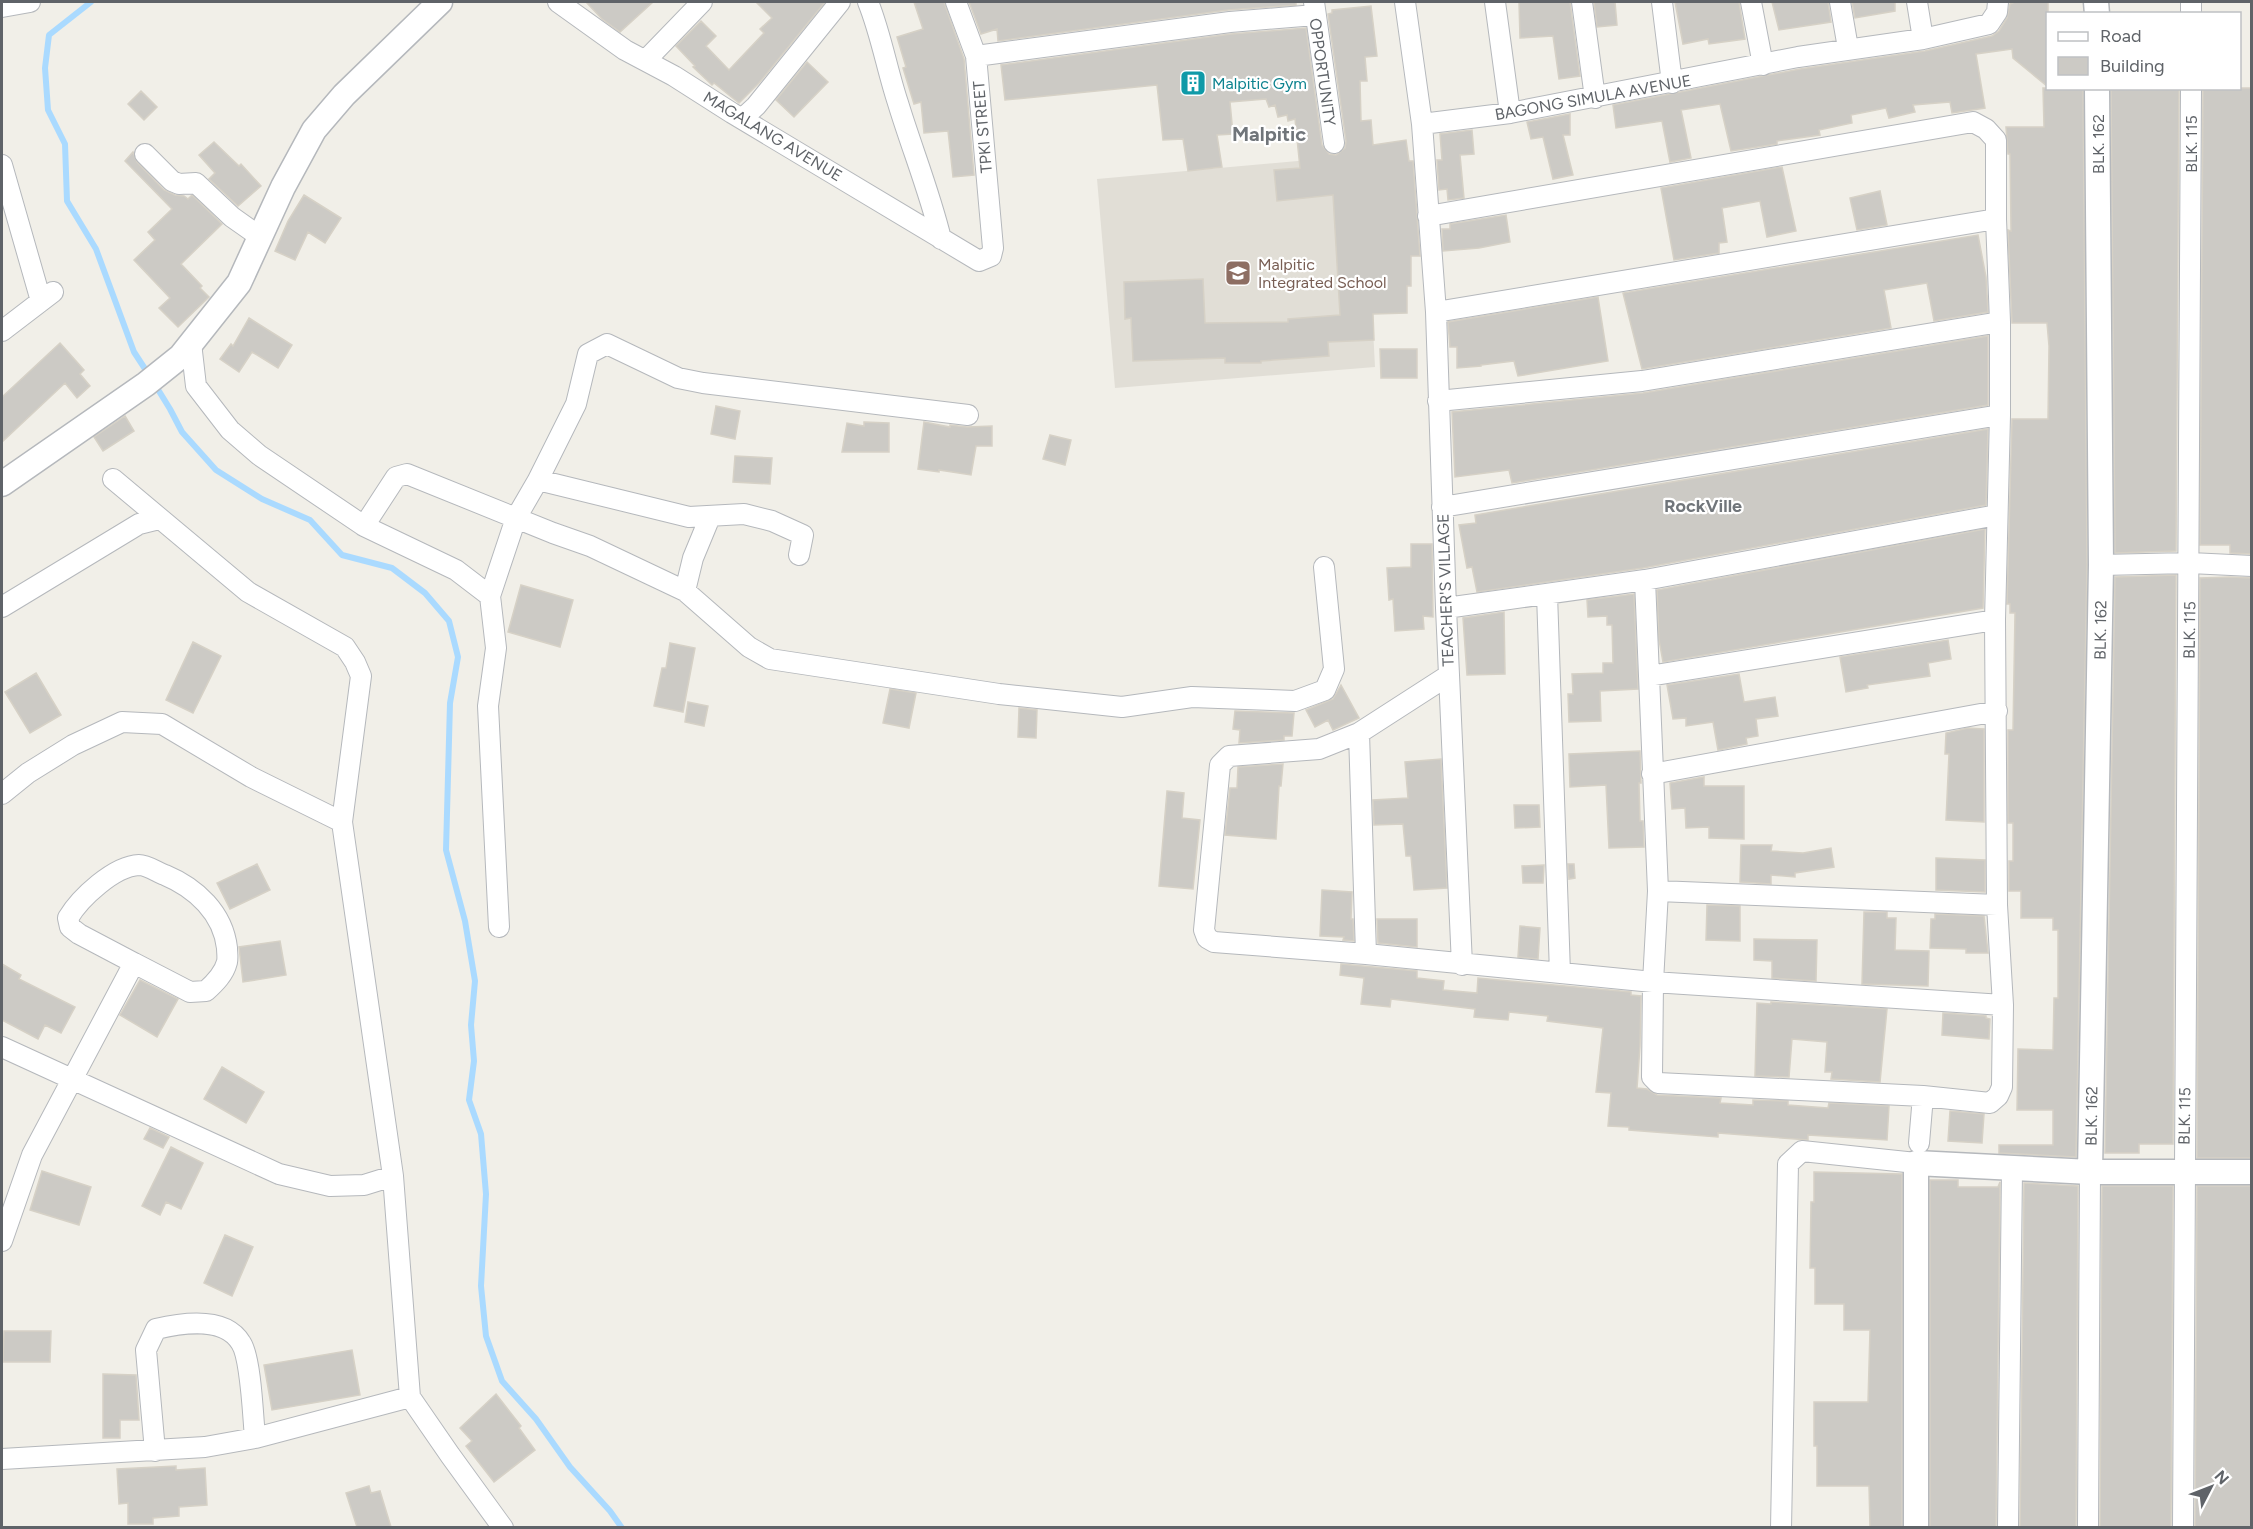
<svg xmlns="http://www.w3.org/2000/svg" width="2253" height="1529" font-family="Figtree,sans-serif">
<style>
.education{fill:#e1ded6}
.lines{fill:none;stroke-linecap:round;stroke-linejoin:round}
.stream{stroke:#aadaff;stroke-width:6}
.building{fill:#cccac5;stroke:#d6d1c6;stroke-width:1.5}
.minor-casing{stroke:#b5b8bc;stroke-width:22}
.tertiary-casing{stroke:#b5b8bc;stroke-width:27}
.minor{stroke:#fff;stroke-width:20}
.tertiary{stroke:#fff;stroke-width:24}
.labels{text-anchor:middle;stroke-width:4.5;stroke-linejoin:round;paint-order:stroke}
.street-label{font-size:16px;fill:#5f6368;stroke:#fff}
.culture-label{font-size:16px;fill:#0d838f;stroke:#fff;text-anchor:start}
.education-label{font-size:16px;fill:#785e54;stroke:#fff;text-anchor:start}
.neighbourhood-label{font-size:18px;font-weight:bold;fill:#70757a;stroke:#fff}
.quarter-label{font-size:20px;font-weight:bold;fill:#70757a;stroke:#fff}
</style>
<rect width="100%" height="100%" fill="#f1efe8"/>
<path class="education" d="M1364 155 1375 367 1115 388 1097 179Z"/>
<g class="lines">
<path class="stream" d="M91 2 49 35 45 68 48 110 65 144 67 201 96 249 134 352 149 375
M154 383 170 409 182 432 216 470 262 499 310 520 342 555 392 568 425 593 449 621 458 657 450 703 446 850 465 921 475 981 471 1025 474 1061 469 1100 481 1134 486 1194 481 1286 486 1336 502 1381 536 1419 570 1467 610 1511 622 1528"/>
</g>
<path class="building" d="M586 2H653L620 32 602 19Z
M756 2H825L759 83 739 103 714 83 712 85 693 67 695 66 676 46 701 21 716 36 706 46 729 70 764 33 760 29 772 18Z
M914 2H944L964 59 974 175 953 177 948 131 924 133 921 102 914 104 903 68 906 67 897 37 923 29Z
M969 2H1296V5L1228 10 998 41 997 29 981 34Z
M1519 2H1570L1580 76 1559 79 1553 36 1520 38Z
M1594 2H1615L1617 25 1597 27Z
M1675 2H1739L1745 39 1709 44 1708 39 1683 44Z
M1772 2H1828L1831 22 1779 30Z
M1852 2H1895V11L1855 18Z
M2015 2H2048V87L2013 58 2012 49 1976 54 1985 108 1952 113 1950 102 1913 105 1915 112 1889 118 1886 108 1851 115 1852 123 1819 130 1820 135 1777 141V144L1731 151 1720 104 1681 110 1691 158 1670 162 1662 121 1616 128 1613 105 1800 69 1925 51 1992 36 1999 31 2007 18 2010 4Z
M1371 6 1377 56 1365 57 1367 81H1360L1361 121 1371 120 1373 145 1406 140 1409 161H1413L1420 256H1411V286H1407V313L1373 314 1374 340 1328 342 1329 356 1261 361V363H1225V358L1133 361 1131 318 1125 319 1124 282 1203 279 1205 323 1288 322V319L1340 315 1333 195 1277 201 1274 170 1300 168 1295 119 1288 121 1287 115 1278 117 1275 105 1269 107 1266 99 1230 102 1233 134 1217 135 1222 167 1188 171 1183 139 1163 140 1157 85 1005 100 1001 65 1231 34 1306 28 1322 145 1329 154 1336 155 1345 148 1346 141 1328 14 1332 13V10Z
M807 62 828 82 794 117 776 100Z
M2043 88H2083L2087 565 2076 1157 1999 1153V1145H2053V1110H2017L2018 1049 2053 1050 2054 998H2058V930H2053V918H2021V891H2009V861H2013V823H2008V730H2013L2015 613H2010V604H2007L2012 419H2048L2049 346 2047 323H2012L2008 230 2011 231 2010 154H2008L2006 127H2044Z
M2111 88H2179L2176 551 2115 553Z
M2203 88H2252V554L2230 553V545H2200Z
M141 91 157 107 144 120 128 104Z
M1570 114V135H1563L1573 175 1553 179 1543 137 1531 139 1527 122Z
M1472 130 1474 154 1460 155 1464 198 1448 200 1447 189 1439 190 1437 160H1442L1440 134Z
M214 142 239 166 241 164 261 186 238 206 209 179 215 173 199 155Z
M133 152 137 162 164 190 175 195 184 196 188 199 192 195 222 224 181 264 202 286 200 288 209 297 178 327 159 308 170 298 134 260 155 240 148 232 172 209 125 161Z
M1782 167 1796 231 1767 237 1760 201 1722 208 1727 242 1719 243V253L1674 260 1661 188Z
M1880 191 1887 225 1857 230 1850 198Z
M304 195 341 218 325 243 308 232 295 260 275 251 288 221Z
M1506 215 1510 242 1479 248 1443 251 1442 229H1450V224Z
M1978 235 1986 277 1988 312 1934 321 1927 283 1884 290 1891 328 1642 369 1623 293Z
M1598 297 1608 361 1518 376 1514 361 1481 365V366L1457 368V347H1450L1448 322Z
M249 318 292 345 278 368 252 352 239 372 220 359 231 344 233 346Z
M1988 336V405L1512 483 1509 470 1455 477 1452 412 1643 393Z
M60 343 84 370 80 374 90 386 77 398 65 383 2 442V397Z
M1380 349H1417V378H1381Z
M716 406 740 411 735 439 711 434Z
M125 416 134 431 103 451 94 437Z
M864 422 889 423V452H842L847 423 864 426Z
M924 422 950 427V425L967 427 992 426V446H976L971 475 939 470V472L918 469Z
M1988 429 1986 505 1643 568 1477 592 1472 567 1467 568 1459 525 1476 523 1475 515Z
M1050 435 1071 440 1065 465 1043 459Z
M735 456 772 458 770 484 733 482Z
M1985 529 1983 608 1663 662 1659 640 1657 590Z
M1411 544H1432L1433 617 1423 616 1424 629 1395 631 1393 599 1389 600 1387 568 1411 567Z
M2176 575 2173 1144H2139V1153H2105L2115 577Z
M2230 577 2252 578V1158H2197L2200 578Z
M521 585 573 600 560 647 508 632Z
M1634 594 1638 689 1600 691 1601 721 1569 722 1568 694H1573L1572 674 1603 673V663H1613L1612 625H1607V616L1588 617 1587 600Z
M1504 612 1505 674 1467 675 1463 618Z
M1948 640 1951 659 1928 663 1930 676 1867 685 1868 688 1846 692 1840 657Z
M193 642 221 656 193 713 166 700Z
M670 643 695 648 683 712 654 706 662 668H666Z
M36 673 61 715 30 733 5 692Z
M1739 674 1744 702 1775 697 1778 716 1756 719 1758 736 1746 738 1747 744 1718 750 1713 722 1686 726V718L1673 719 1667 685Z
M1341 685 1359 718 1333 730 1328 720 1315 727 1306 710 1333 699Z
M890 689 916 693 909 728 883 723Z
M688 702 708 706 704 726 685 722Z
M1019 708 1037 710 1036 738 1018 737Z
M1235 711 1294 713 1292 736H1284V740L1239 743 1240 730 1233 729Z
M1968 728 1984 729V822L1946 820 1949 754H1945L1946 733Z
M1640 751 1641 783H1639L1640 821H1643L1644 847 1609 848 1606 785 1570 787 1569 754Z
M1441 759 1447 888 1414 890 1411 856H1406L1403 824 1374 825 1373 800 1408 798 1405 762Z
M1283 764 1281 786H1279L1276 839 1225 835 1230 788H1237L1238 767Z
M1704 777V786H1744V839L1709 838V827L1686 828 1685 808 1672 809 1670 783Z
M1167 791 1184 793 1182 818 1200 820 1193 889 1159 886Z
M1514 805H1539L1540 827 1515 828Z
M1741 845H1772L1771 851 1803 853 1831 848 1834 867 1795 873V877L1771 875V884L1740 882Z
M1936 858 1985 860V892L1936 890Z
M257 864 270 890 230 909 217 883Z
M1568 864H1574L1575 878 1569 879Z
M1544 865 1543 883H1523L1522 866Z
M1322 890 1352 892 1351 919H1353L1354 941 1343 940 1344 937 1320 936Z
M1707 905 1740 906V941L1706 940Z
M1864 912H1887V918H1896L1895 950 1929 951 1928 986 1862 984Z
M1935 914 1984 916 1988 953H1966V949L1930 948 1931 919H1935Z
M1377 919H1417V947L1378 943Z
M1520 926 1540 928 1538 959 1518 957Z
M1754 939 1817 940 1816 981 1772 978V961L1754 960Z
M280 941 286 975 243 982 239 947Z
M2 964 21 975 19 979 75 1007 61 1033 45 1025 38 1039 2 1020Z
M1341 964 1417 971V978L1444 981 1443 990 1477 993 1478 978 1631 992V995L1641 996 1640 1046 1637 1088 1647 1089 1657 1095 1721 1098 1720 1103 1753 1105V1100L1788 1101V1105L1828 1108 1829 1103 1889 1106 1887 1140 1808 1135V1140L1718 1133V1137L1629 1130V1127L1608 1126 1611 1093 1596 1092 1603 1028 1547 1021 1548 1016 1509 1012 1508 1020 1474 1017 1475 1009 1391 999 1390 1007 1361 1004 1364 978 1340 975Z
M140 980 178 999 157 1037 120 1015Z
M1771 1002 1887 1009 1880 1082 1831 1079 1832 1072H1825L1827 1042 1792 1039 1789 1077 1755 1076 1757 1003 1771 1004Z
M1943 1013 1986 1016V1018L1990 1019 1989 1039 1942 1035Z
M222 1067 264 1092 246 1123 204 1099Z
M1950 1111 1984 1114 1982 1143 1948 1141Z
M150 1128 169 1137 163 1148 144 1139Z
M171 1147 203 1163 181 1209 166 1202 160 1215 142 1206Z
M42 1171 91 1187 79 1225 30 1210Z
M1814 1172 1902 1174V1527H1870L1869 1486H1817V1446H1814V1402H1868L1870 1330H1844V1304H1815V1268H1810L1811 1202H1814Z
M1930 1180H1958V1187H1998L2000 1182 1996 1527H1930Z
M2024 1183 2078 1186 2076 1527H2020Z
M2102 1186H2173L2171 1527H2100Z
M2197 1186H2252V1527H2195Z
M225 1235 253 1247 232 1296 204 1283Z
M4 1331H51L50 1362H3Z
M352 1350 360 1395 272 1410 264 1365Z
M103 1374 136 1375 139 1420H120V1438H103Z
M496 1394 521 1426 519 1428 535 1450 494 1482 466 1446 472 1441 460 1428Z
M176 1466V1470L205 1468 207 1505 179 1507V1516L153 1518V1524H128V1503L119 1504 117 1469Z
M369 1486 371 1493 380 1491 391 1527H357L346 1493Z"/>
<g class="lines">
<defs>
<path id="minor" d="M558 2 625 50 674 76 732 113 979 261 991 256 993 248 976 56 956 2
M868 2C881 34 887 70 898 103 912 149 930 193 941 239
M1314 2 1334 143
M1405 2 1422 124 1436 312 1446 608 1462 965
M1495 2 1510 113
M1582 2 1595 98
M1662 2 1672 83
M1751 2 1763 65
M1840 2 1848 48
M1917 2 1923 39
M2 7 30 2
M2191 14V2
M976 56 1230 22 1315 15
M646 60 702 2
M743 118 756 106 840 2
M1422 124 1510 113 1798 57 1923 39 1989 24 1997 12 1998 2
M145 154 172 181 179 184 196 183 232 217 259 236
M2 165 41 301
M1428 216 1973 122 1986 129 1996 140V219L2000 322V415L1995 620 1997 905 2003 1005 2002 1087 1998 1096 1990 1103 1923 1096 1658 1083 1652 1077 1653 982 1658 891 1645 580
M1436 312 1996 219
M2 331 53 292
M191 343 196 386 230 430 259 455 364 526 396 477 407 474 553 533 590 546 685 591 693 558 710 517
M1438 401 1642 381 2000 322
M113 479 248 592 345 647 355 662 361 676 342 822
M538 480 576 404 588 354 607 344 678 378 703 383 968 415
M1442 507 2000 415
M364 526 456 570 490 596 496 648 488 706 499 927
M2101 565 2190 563 2252 566
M685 591 749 647 770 659 999 694 1122 707 1192 697 1295 701 1325 690 1334 669 1324 567
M1547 594 1560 973
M490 596 516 518 538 480 689 517 744 514 772 521 803 535 799 555
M2 607 139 524 159 519
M1446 608 1645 580 1997 515
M1449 675 1359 733 1319 749 1229 756 1220 765 1204 930 1207 938 1214 942 1366 954 1653 982 2003 1005
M1649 676 1995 620
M1359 733 1366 954
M1652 774 1997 711
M2 794 28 773 73 745 122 722 162 724 251 777 342 822 393 1176 410 1397 450 1455 503 1528
M1658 891 1997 905
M2 1047 279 1174 330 1186 364 1185 393 1176
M1919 1143 1923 1096
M2 1241 32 1155 134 963 79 934 70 927 68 918C80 898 114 866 139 865 147 865 157 872 165 875 196 888 223 913 227 948 227 953 228 957 227 962 224 974 215 983 206 991L190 992 134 963
M155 1451 146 1350 156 1329C181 1323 225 1316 241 1343 251 1358 253 1417 255 1438
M2 1459 205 1447 255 1438 410 1397
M1781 1528 1788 1164 1802 1151 1916 1163
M2008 1528 2012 1169
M2088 1528 2090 1172
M2183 1528 2191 88"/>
<path id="tertiary" d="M2096 2 2097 14
M2 484 146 384 181 356 239 283 283 187 314 130 344 95 440 2
M2090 1172 2101 565 2097 88
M1916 1528V1163L2090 1172H2252"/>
</defs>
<use href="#minor" class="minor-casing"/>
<use href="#tertiary" class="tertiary-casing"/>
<use href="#minor" class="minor"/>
<use href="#tertiary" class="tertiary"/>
</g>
<defs>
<symbol id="building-square" viewBox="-11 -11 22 22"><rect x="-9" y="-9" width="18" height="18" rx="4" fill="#0f9aa8" stroke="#fff"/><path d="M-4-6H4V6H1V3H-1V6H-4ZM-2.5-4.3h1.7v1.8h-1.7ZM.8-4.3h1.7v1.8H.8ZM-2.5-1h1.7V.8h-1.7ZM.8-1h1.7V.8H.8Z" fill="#fff"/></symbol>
<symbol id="school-square" viewBox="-11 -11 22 22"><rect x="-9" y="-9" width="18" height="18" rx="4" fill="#8d6e63" stroke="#fff"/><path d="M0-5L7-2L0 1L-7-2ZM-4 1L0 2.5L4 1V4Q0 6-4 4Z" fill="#fff"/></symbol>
</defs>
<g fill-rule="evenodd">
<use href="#building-square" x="1178" y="68" width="30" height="30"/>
<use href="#school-square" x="1223" y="258" width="30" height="30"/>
</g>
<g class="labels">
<g class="street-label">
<text transform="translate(1323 72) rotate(82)" y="6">OPPORTUNITY</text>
<text transform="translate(1593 97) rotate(-10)" y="6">BAGONG SIMULA AVENUE</text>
<text transform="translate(982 127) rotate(-95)" y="6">TPKI STREET</text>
<text transform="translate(773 136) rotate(31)" y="6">MAGALANG AVENUE</text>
<text transform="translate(2098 144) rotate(-90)" y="6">BLK. 162</text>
<text transform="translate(2191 144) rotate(-90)" y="6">BLK. 115</text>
<text transform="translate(1445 590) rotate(-92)" y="6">TEACHER'S VILLAGE</text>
<text transform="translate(2100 630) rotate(-89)" y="6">BLK. 162</text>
<text transform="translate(2189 630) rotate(-89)" y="6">BLK. 115</text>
<text transform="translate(2091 1116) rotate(-89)" y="6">BLK. 162</text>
<text transform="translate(2184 1116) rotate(-89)" y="6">BLK. 115</text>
</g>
<g class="culture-label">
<text x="1212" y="89">Malpitic Gym</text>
</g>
<g class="education-label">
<text x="1258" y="270">Malpitic<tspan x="1258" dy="18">Integrated School</tspan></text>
</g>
<g class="neighbourhood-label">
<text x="1703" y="512">RockVille</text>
</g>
<g class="quarter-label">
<text x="1269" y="141">Malpitic</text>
</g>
</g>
<rect width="2253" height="1529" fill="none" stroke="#5f6368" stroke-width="6"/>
<rect x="2046" y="12" width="195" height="78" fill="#ffffff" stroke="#bfc1c3" stroke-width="1.5"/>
<rect x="2058" y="32" width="30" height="9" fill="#ffffff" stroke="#bfc1c3" stroke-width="1.5"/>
<text x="2100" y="42" font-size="18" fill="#5f6368">Road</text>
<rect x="2058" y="57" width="30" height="18" fill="#cccac5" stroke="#bfc1c3" stroke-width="1.5"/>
<text x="2100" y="72" font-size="18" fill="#5f6368">Building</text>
<g transform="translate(2211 1487) rotate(48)" stroke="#ffffff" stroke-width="4.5" paint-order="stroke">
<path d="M0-4.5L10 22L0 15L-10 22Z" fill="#5f6368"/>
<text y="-9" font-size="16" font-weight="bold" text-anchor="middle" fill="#5f6368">N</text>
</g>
</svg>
